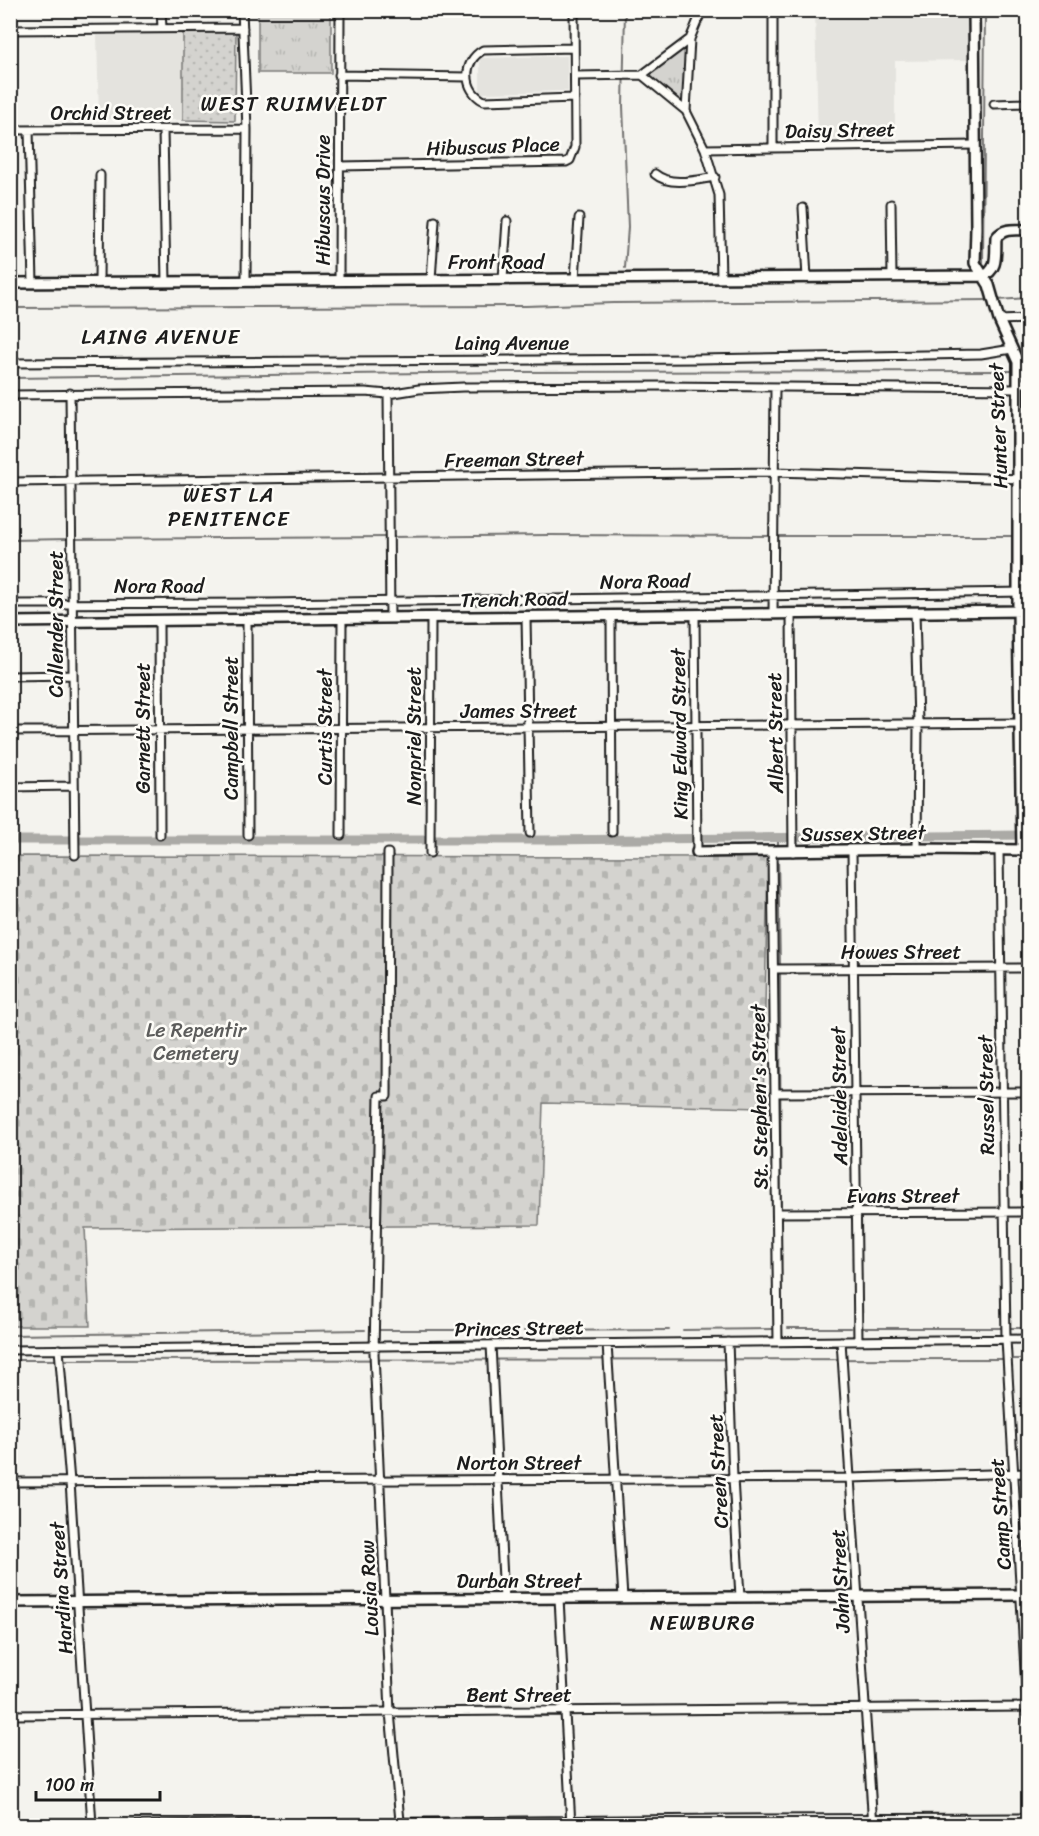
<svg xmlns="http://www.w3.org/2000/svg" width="1039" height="1836" font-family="Sriracha,sans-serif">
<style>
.built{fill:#e4e3de}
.grass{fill:#d4d3cf;stroke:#787876;stroke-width:1.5}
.cemetery{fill:url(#cemetery-stones);stroke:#787876;stroke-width:1.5}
.park{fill:url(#park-tufts);stroke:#787876;stroke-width:1.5}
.garden{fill:url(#garden-dots);stroke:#787876;stroke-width:1.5}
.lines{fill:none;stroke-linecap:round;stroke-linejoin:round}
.stream{stroke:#72716f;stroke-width:2}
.canal{stroke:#abaaa6;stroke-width:9}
.street-casing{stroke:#1c1c1c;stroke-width:11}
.secondary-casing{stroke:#1c1c1c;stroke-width:14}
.street{stroke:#fdfcf7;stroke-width:7}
.secondary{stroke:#fdfcf7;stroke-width:9}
.labels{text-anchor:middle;stroke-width:5;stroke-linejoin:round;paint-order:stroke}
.street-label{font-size:20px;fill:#1c1c1c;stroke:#fdfcf7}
.park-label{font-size:20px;fill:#5c5c5b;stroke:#fdfcf7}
.neighbourhood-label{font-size:21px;letter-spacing:1.5px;fill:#1c1c1c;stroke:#fdfcf7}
</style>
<defs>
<pattern id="cemetery-stones" width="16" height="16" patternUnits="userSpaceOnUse" patternTransform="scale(1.5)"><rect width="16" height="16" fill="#d4d3cf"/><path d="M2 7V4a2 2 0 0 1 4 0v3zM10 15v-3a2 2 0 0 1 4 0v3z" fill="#b5b5b1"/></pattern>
<pattern id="park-tufts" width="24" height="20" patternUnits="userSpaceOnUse" patternTransform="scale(1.5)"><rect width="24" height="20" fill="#d4d3cf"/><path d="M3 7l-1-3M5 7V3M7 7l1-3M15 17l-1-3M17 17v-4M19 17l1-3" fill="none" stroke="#b5b5b1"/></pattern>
<pattern id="garden-dots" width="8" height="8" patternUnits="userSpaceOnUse" patternTransform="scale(1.5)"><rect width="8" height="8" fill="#d4d3cf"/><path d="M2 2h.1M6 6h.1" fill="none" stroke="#b5b5b1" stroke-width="1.8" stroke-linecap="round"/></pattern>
</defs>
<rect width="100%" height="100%" fill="#f4f3ee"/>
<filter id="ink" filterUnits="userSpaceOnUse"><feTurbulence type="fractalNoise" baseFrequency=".0167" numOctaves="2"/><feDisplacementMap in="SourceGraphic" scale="12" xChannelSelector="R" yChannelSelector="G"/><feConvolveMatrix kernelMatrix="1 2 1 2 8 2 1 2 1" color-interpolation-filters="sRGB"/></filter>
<g filter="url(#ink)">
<path class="built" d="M815 11H968L967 60 895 61V140L818 139Z
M183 33V120L99 119 97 35Z
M567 56 568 91 480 93V58Z"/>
<path class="grass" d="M727 1822 868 1823V1826H727Z
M1028 1822V1826L879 1825V1823Z"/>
<path class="cemetery" d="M10 856 768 857 763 1108 543 1103 539 1225 85 1228 90 1326H11Z"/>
<path class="park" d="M258 11H331V73H258Z
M687 45 683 104 648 75Z"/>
<path class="garden" d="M236 32 235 121 183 120V33Z"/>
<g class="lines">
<path class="stream" d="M625 10 623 106 628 227 625 268
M983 264 985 10
M997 300 1028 298
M10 308 526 306 613 303 992 300
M1019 371H1028
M10 378 508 372 1014 371
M776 536H1011
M1024 536H1028
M392 537 548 535 771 536
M74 539 387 537
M10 540 69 539
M778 837V849
M778 855 780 966
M780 972 781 1329
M788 1328H851
M861 1328H1001
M1011 1328H1028
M379 1330H510
M683 1330 773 1329
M524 1331 669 1330
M10 1335 365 1330
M10 1360 1028 1359
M10 1818H83"/>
<path class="canal" d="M10 840H543L1028 835"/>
<defs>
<path id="street" d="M161 10 162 28
M242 10 247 129 246 281
M702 10 690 39 686 111 705 149 719 195 721 278
M773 10V148
M10 30 243 28
M574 48 483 50C462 62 463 90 484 101L575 98
M339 75 468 77
M642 75 690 39
M575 76 642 75 686 111
M994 104 1028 103
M10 130 247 129
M29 130 33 283
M163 130 166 282
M705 149 975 145
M340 166 566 162 570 160 575 147 574 10
M655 174C670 187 696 180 715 177
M891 204 892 277
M803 208 807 278
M503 279 507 221
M575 279 579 218
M431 280 435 221
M339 281 340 10
M99 282 100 175
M999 320 1028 319
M10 363 699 359 981 354 1012 349
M1018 383H1028
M70 393 75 855
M10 395 365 392 388 394
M10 482 773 472 1028 479
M10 604 269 603 1028 592
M915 612 918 723 917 849
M773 614 775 387
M791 614 793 852
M695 615 697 852
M611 616 612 832
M526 617 530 833
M390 618 388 394 419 389 463 387 664 386 1018 389
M247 620 248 835
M159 621 160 835
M10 676 73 675
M10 731 1028 723
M10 787 74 786
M341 835 342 619
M852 851 858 1341
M999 851 1006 1339 1028 1722
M772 852 778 1342
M388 853 387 1096H379L374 1353 390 1712 400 1821 404 1826
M430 853 431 618
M774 969 1028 968
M775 1093 1028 1092
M777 1213 1028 1212
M841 1341 873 1826
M728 1342 733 1478 740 1597
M607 1344 623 1598
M491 1345 504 1599
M59 1349 70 1482 92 1825
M10 1350 1028 1339
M10 1482 850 1478 1028 1473
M559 1598 571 1826
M10 1715 1028 1707
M58 1826 721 1819 1028 1818"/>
<path id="secondary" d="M974 10 976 228 975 263 989 285 999 320 1018 362V611L1022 850
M10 283 982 276C999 271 995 253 996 238 1004 227 1016 230 1028 230
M10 622 1028 611
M697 852 917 849 1028 850
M10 1602 1028 1595"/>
</defs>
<use href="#street" class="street-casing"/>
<use href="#secondary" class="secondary-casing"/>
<use href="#street" class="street"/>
<use href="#secondary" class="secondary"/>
</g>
</g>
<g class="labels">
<g class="street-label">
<text x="111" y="120">Orchid Street</text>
<text transform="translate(840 130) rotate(-1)" y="7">Daisy Street</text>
<text transform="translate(493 146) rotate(-2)" y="7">Hibuscus Place</text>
<text transform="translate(323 200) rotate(-90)" y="7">Hibuscus Drive</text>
<text x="496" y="269">Front Road</text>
<text x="512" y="350">Laing Avenue</text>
<text transform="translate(998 426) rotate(-92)" y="7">Hunter Street</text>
<text transform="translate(514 459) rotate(-1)" y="7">Freeman Street</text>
<text transform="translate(645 581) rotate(-1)" y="7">Nora Road</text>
<text x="159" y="593">Nora Road</text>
<text transform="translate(514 599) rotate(-1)" y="7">Trench Road</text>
<text transform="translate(56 624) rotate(-90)" y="7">Callender Street</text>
<text x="519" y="718">James Street</text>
<text transform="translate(325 727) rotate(-90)" y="7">Curtis Street</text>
<text transform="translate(143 728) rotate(-90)" y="7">Garnett Street</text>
<text transform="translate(231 728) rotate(-90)" y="7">Campbell Street</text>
<text transform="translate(775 733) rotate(-91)" y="7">Albert Street</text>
<text transform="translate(679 734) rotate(-91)" y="7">King Edward Street</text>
<text transform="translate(414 736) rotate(-90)" y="7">Nonpriel Street</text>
<text transform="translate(863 833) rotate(-1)" y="7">Sussex Street</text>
<text x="901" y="959">Howes Street</text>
<text transform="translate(986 1095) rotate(-91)" y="7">Russel Street</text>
<text transform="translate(839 1096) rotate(-91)" y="7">Adelaide Street</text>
<text transform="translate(759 1097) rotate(-91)" y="7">St. Stephen's Street</text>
<text x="903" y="1203">Evans Street</text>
<text transform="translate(519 1328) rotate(-1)" y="7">Princes Street</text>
<text x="519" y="1470">Norton Street</text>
<text transform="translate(718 1471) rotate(-93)" y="7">Creen Street</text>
<text transform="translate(1000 1514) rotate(-94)" y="7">Camp Street</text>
<text x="519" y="1588">Durban Street</text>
<text transform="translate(840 1581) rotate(-93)" y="7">John Street</text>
<text transform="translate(61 1588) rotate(-94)" y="7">Hardina Street</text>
<text transform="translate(369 1588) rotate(-93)" y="7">Lousia Row</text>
<text x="519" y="1702">Bent Street</text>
</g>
<g class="park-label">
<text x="196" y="1037">Le Repentir<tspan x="196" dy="23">Cemetery</tspan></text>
</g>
<g class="neighbourhood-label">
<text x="294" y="111">WEST RUIMVELDT</text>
<text x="161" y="344">LAING AVENUE</text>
<text x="229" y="502">WEST LA<tspan x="229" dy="24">PENITENCE</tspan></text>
<text x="703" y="1630">NEWBURG</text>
</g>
</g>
<rect width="1039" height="1836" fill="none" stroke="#fdfcf7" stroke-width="36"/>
<rect x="18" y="18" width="1003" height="1800" fill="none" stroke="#1c1c1c" stroke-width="2" filter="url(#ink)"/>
<path d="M36 1791v9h124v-9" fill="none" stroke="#1c1c1c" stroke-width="3"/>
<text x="45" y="1791" font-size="18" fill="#1c1c1c" stroke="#fdfcf7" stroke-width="4.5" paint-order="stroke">100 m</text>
</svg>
